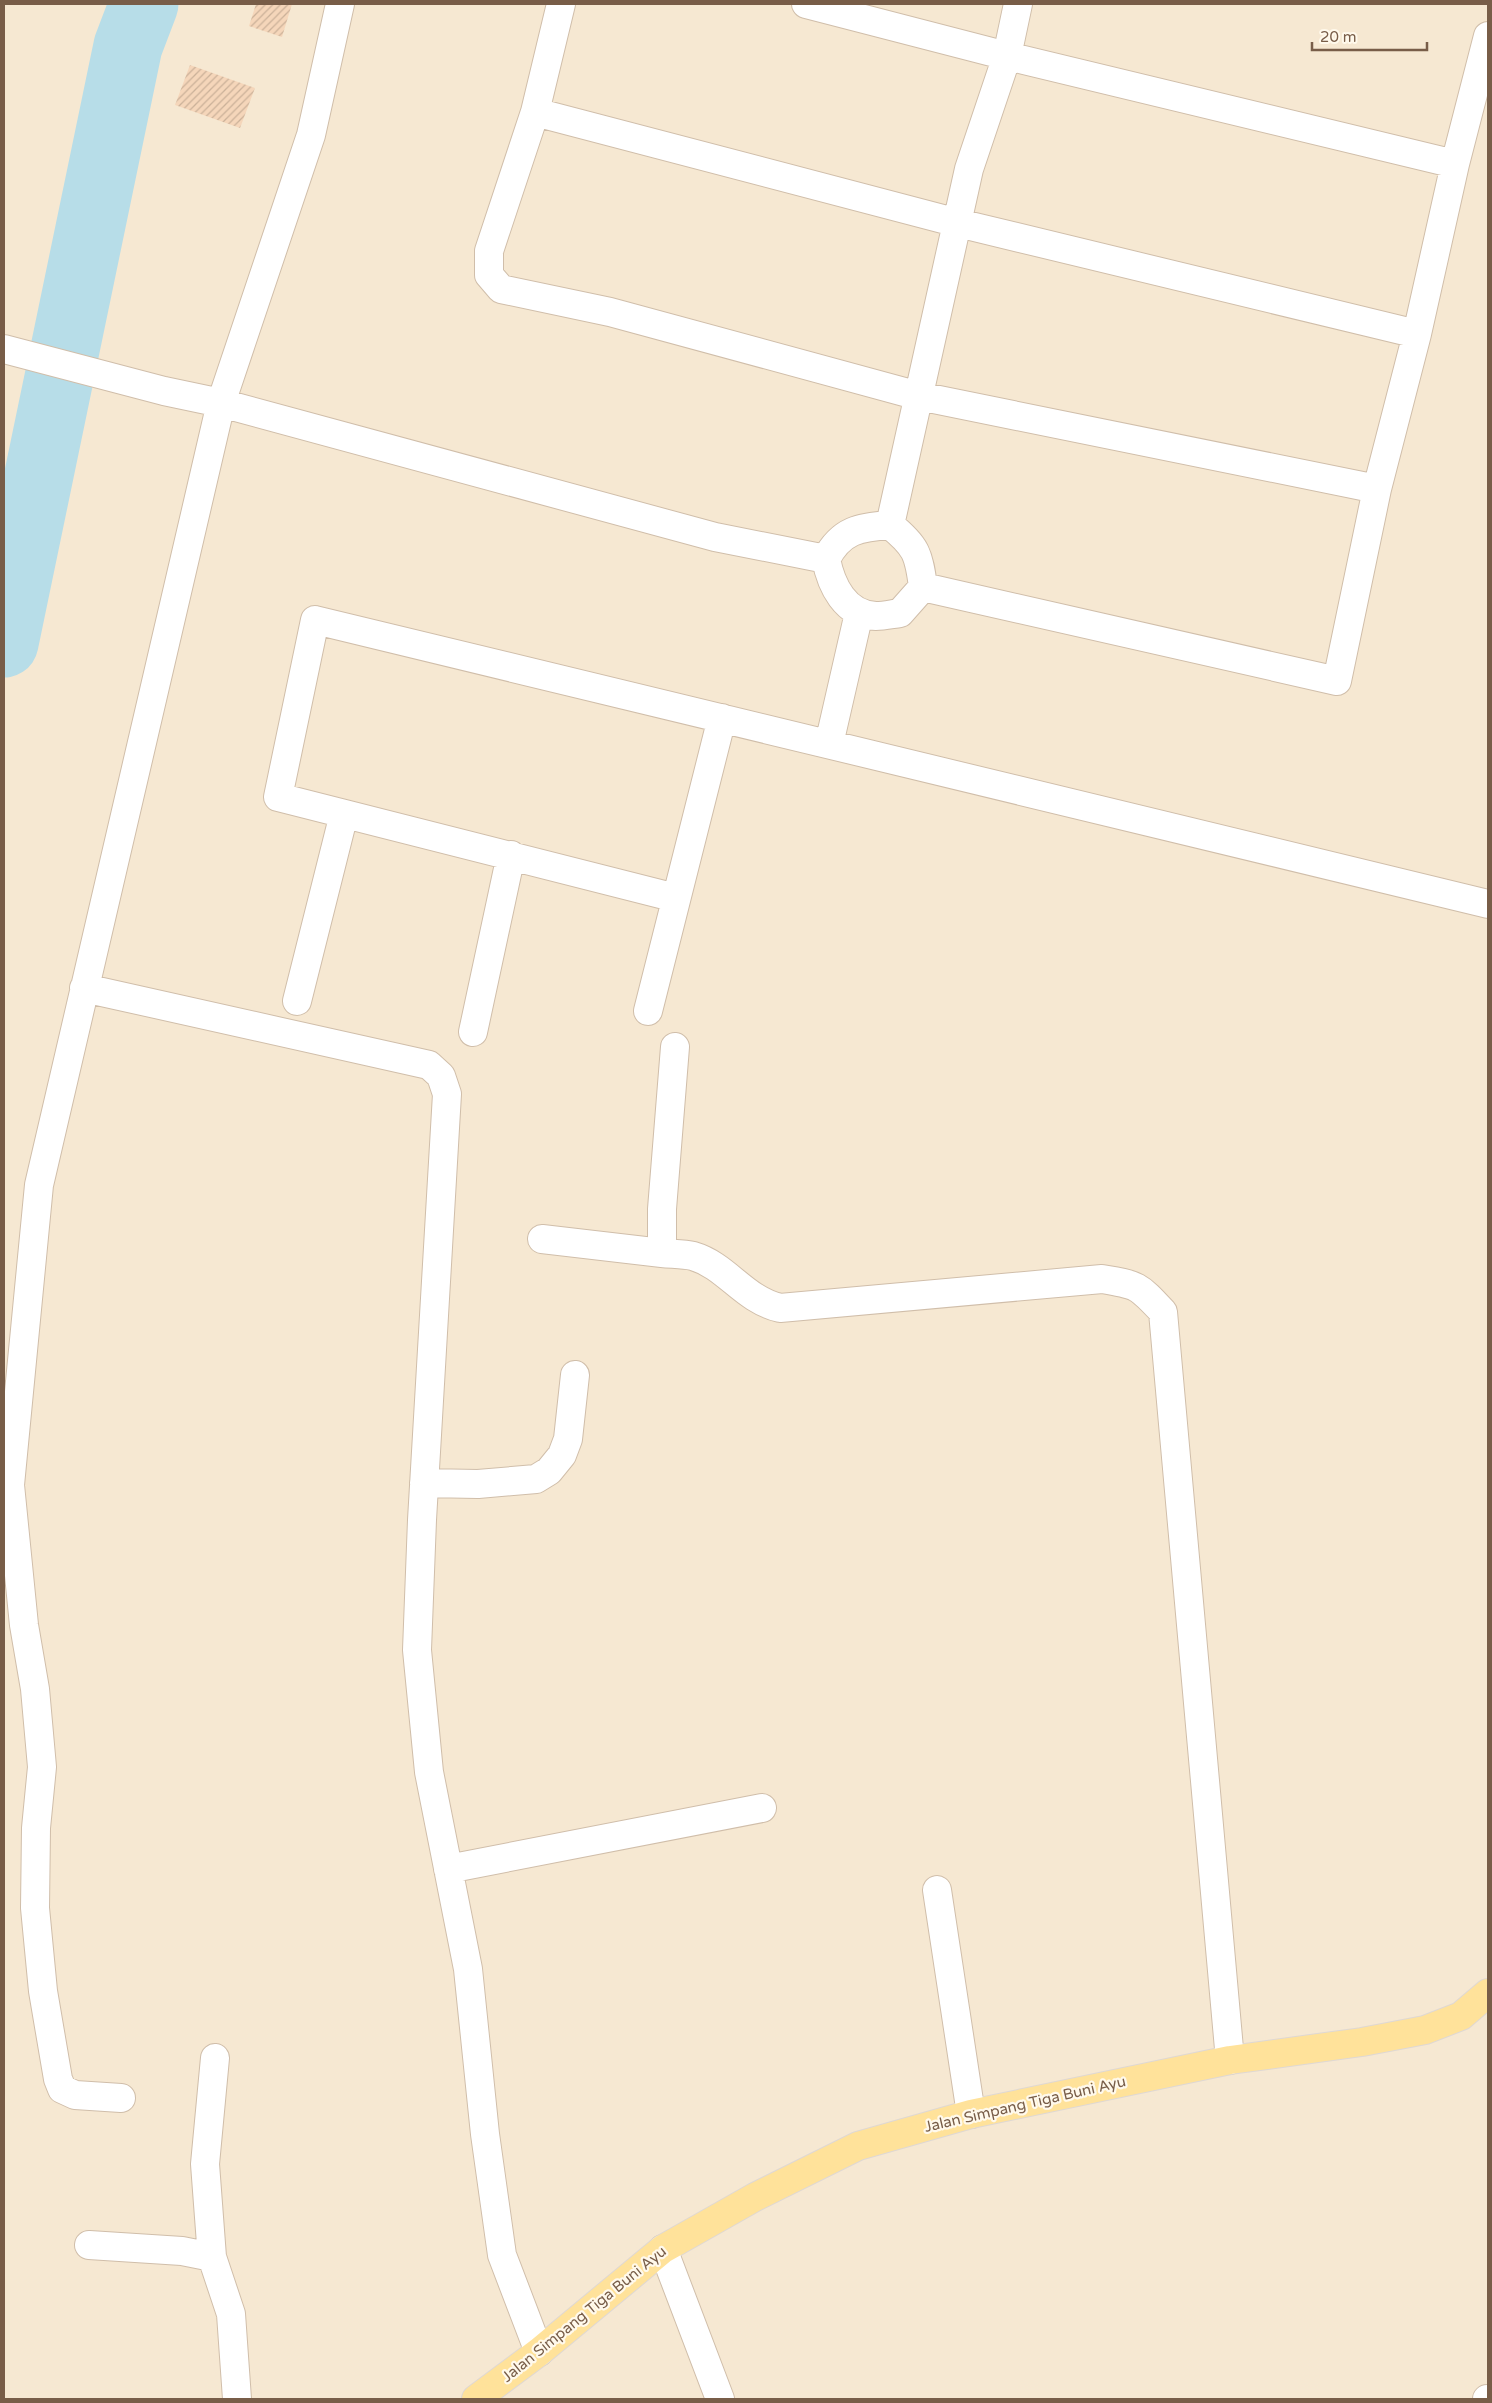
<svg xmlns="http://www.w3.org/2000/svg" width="1492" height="2403" font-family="'Varela Round',sans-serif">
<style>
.residential{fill:#f6e8d2}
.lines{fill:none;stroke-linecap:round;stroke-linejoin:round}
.river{stroke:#b7dde8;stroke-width:69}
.building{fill:url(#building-hatch)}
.minor-casing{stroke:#d0beaa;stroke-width:30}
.major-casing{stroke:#dfd8d3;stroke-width:30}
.minor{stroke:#fff;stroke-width:28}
.major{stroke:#ffe29a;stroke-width:28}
.labels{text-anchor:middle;stroke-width:4.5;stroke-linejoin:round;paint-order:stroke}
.street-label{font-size:15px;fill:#785d48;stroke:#fff9ec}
</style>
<defs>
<pattern id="building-hatch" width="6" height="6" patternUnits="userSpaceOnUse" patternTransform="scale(1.25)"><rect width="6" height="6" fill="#f5d6ba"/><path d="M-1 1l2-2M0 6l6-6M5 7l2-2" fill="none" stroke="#cbb199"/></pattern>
</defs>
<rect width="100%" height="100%" fill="#fef6e4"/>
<path class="residential" d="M4 4H1488V2399H4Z"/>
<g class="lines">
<path class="river" d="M4 643 128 46 144 4"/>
</g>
<path class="building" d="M256 4H292L282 37 249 26Z
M190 65 255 88 240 128 175 105Z"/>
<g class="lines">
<defs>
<path id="minor" d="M561 4 535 112 958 223 1417 334
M806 4 1007 56 1455 164
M535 112 489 251V275L501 289 610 312 919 396 1377 489
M4 349 164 391 221 403 715 537 826 559C841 530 860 527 890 525L969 169 1007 56 1018 4
M890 525C916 546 919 554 923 587
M826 559C831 585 845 615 876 616 884 616 892 614 900 613L923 587 1337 681 1377 489 1417 334 1455 164 1488 36
M829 744 859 613
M676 898 278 797 315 620 1488 904
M84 988 429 1065 441 1076 447 1094 422 1520 417 1650 429 1772 468 1969 485 2134 502 2255 539 2352
M297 1001 344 814
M648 1011 722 718
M473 1032 511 855
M675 1047 662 1209V1253C672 1254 684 1254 693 1256 727 1266 743 1299 780 1308L1102 1279C1138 1285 1138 1285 1163 1312L1230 2060
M542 1239 662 1253
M424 1483 478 1484 536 1479 549 1471 562 1455 568 1439 575 1375
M448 1869 762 1808
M937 1890 971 2114
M121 2098 75 2095 62 2089 58 2079 43 1991 35 1908 36 1828 42 1767 35 1689 24 1625 10 1485 39 1185 221 403 311 135 340 4
M89 2245 182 2251 212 2257 231 2314 237 2399
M663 2249 720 2399
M212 2257 205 2164 215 2058
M1487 2399H1488"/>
<path id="major" d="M476 2399 539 2352 663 2249 755 2197 858 2146 971 2114 1230 2060 1362 2042 1425 2030 1461 2016 1488 1993"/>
</defs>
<use href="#minor" class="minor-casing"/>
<use href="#major" class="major-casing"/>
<use href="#minor" class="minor"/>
<use href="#major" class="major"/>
</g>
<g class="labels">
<g class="street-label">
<text transform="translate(1025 2104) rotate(-13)" y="5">Jalan Simpang Tiga Buni Ayu</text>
<text transform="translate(584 2314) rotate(-39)" y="5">Jalan Simpang Tiga Buni Ayu</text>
</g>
</g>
<rect width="1492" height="2403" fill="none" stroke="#785d48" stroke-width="10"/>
<path d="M1312 42v8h115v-8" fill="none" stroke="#785d48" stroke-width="2.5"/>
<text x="1320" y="42" font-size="15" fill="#785d48" stroke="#fff9ec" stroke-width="4" paint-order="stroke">20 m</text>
</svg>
